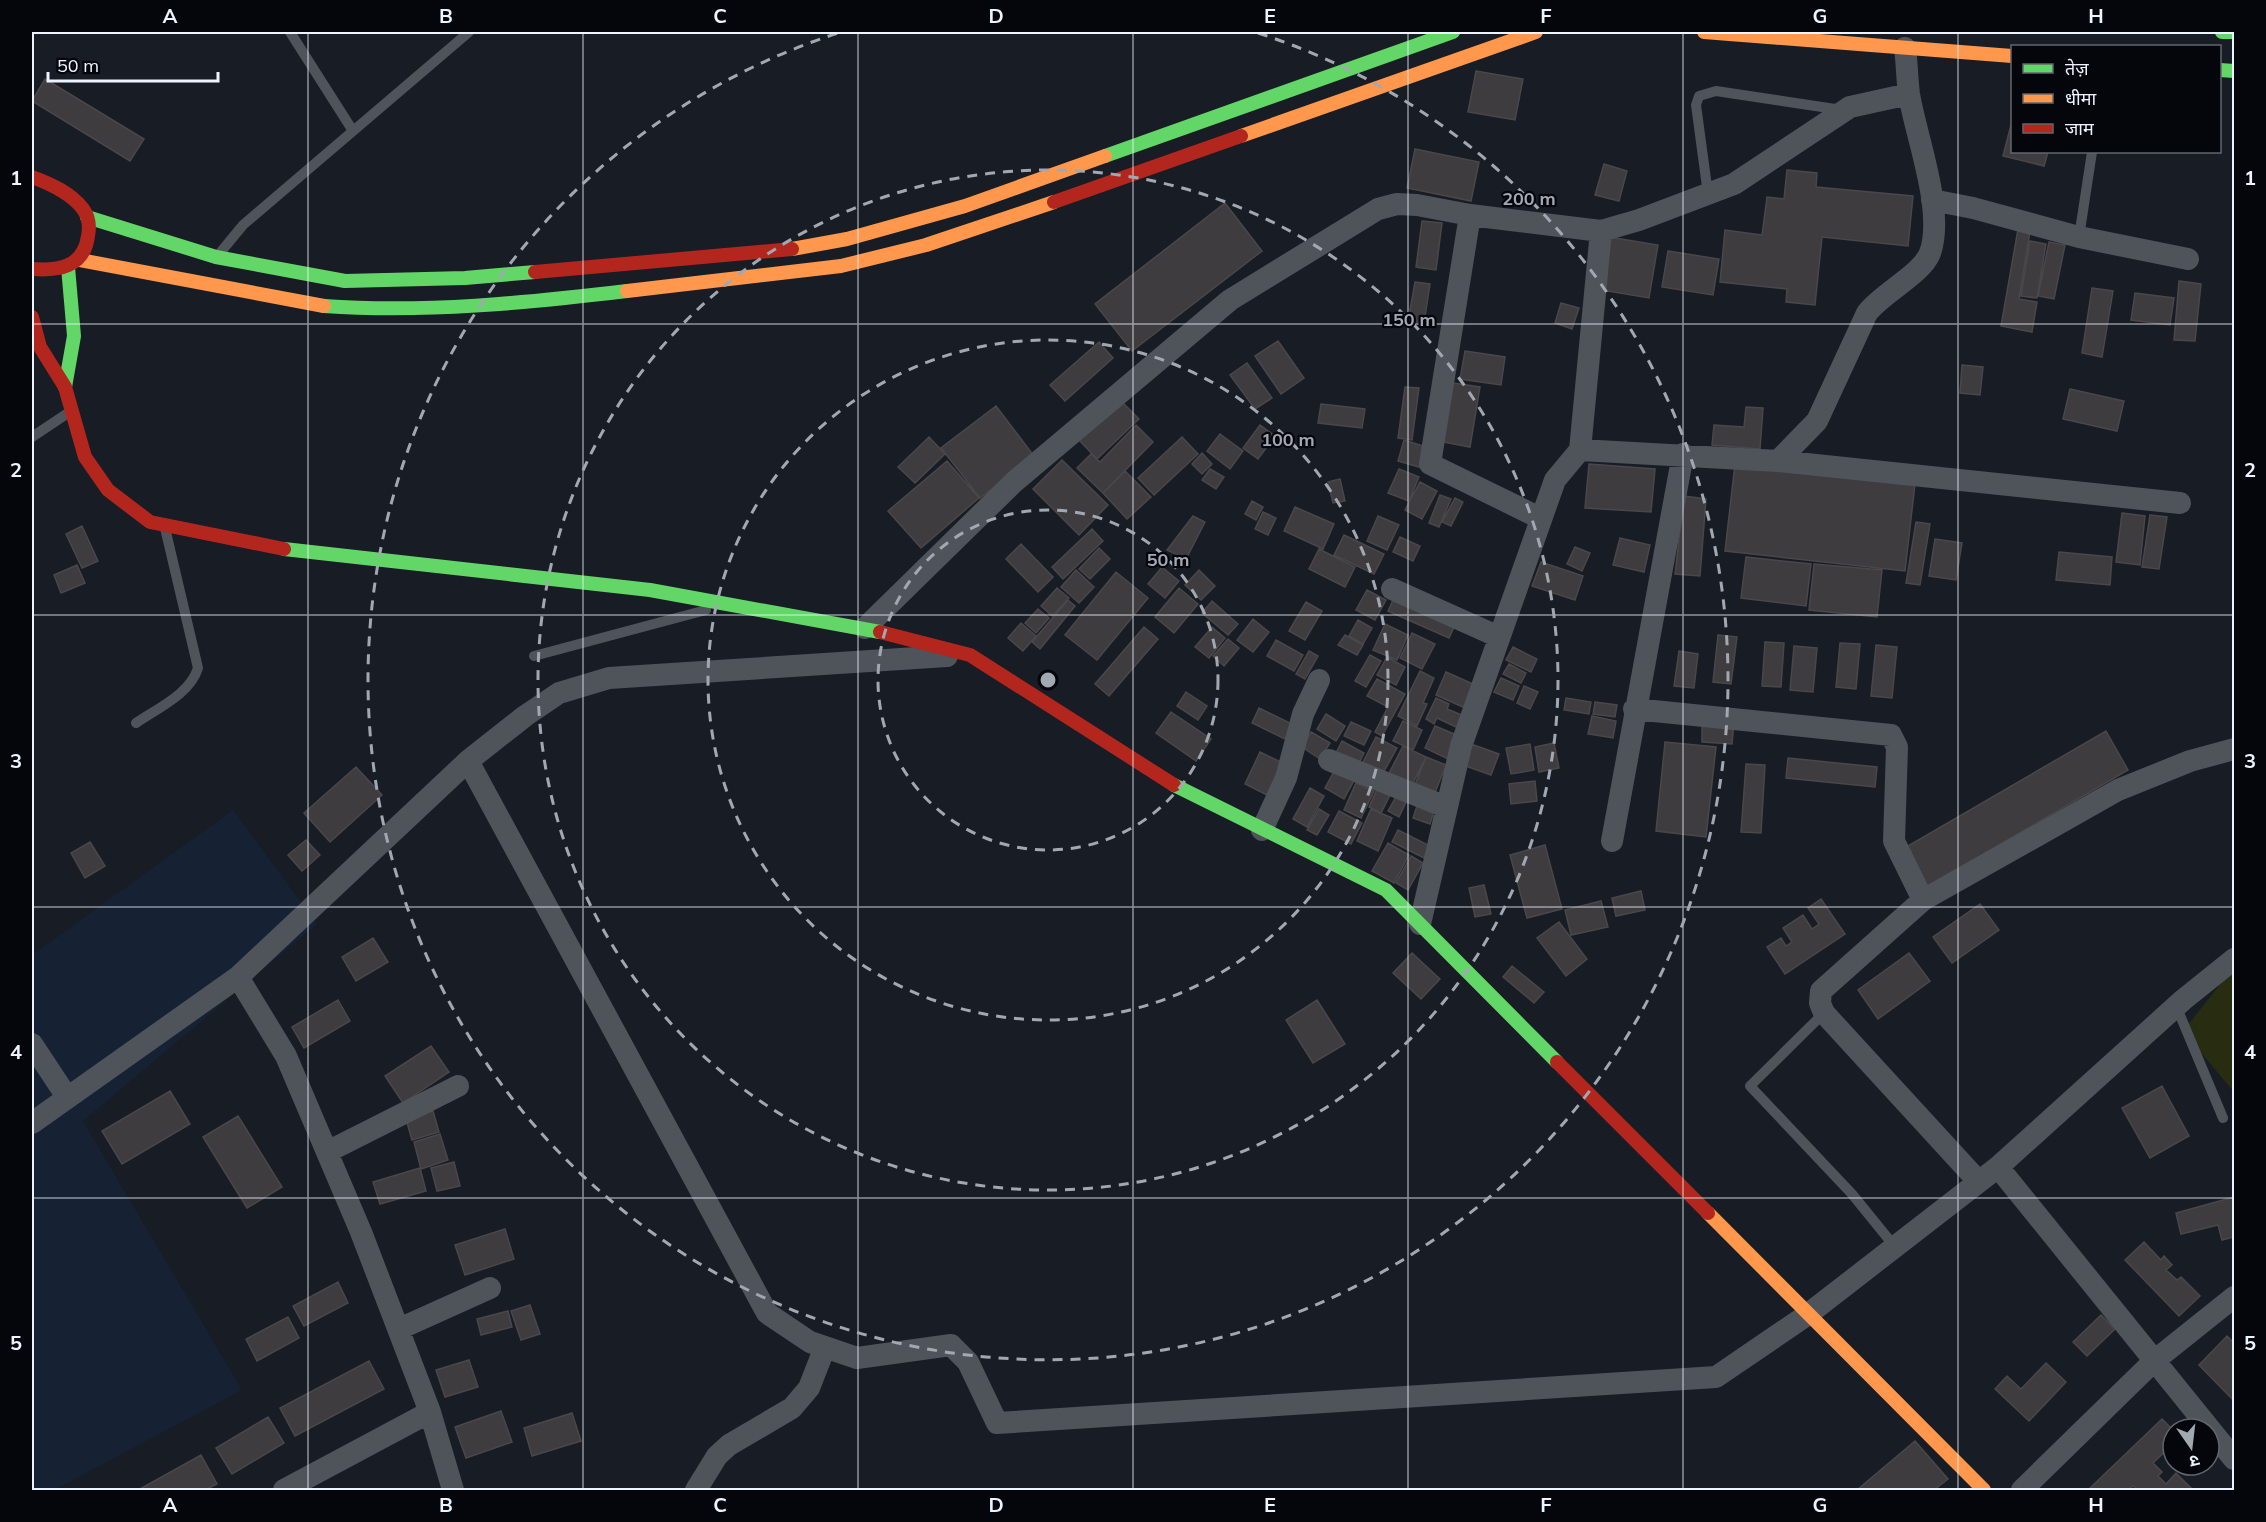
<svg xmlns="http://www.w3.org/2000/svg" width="2266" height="1522" font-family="Mulish,'Noto Sans Devanagari',sans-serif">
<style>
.built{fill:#162134}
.green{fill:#282c10}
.building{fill:#3e3c3f;stroke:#4a474a;stroke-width:1.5}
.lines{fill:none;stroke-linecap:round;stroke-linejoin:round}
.lane{stroke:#4f535a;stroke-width:10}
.street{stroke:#4f535a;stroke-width:22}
.fast{stroke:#63d668;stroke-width:14}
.slow{stroke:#ff974d;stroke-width:14}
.jam{stroke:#b3261e;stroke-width:14}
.grid{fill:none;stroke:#edf4ff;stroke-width:1.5;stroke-opacity:0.55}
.ring{fill:none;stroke:#a2a8b2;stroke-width:3;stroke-dasharray:10 8}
.centre{fill:#a2a8b2;stroke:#04060c;stroke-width:3}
.ring-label{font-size:18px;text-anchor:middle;font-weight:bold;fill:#a2a8b2;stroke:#04060c;stroke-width:4.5;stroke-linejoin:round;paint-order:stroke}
.neatline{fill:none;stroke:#edf4ff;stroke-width:2}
.grid-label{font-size:20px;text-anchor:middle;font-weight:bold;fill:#edf4ff}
</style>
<rect width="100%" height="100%" fill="#181c24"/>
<path class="built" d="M233 810 317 924 83 1121 242 1390 58 1488V1490H32V955Z"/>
<path class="green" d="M2234 967V1092L2183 1031Z"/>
<path class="building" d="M1476 71 1523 79 1515 120 1468 112Z
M45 79 144 139 130 161 32 101Z
M2012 121V152H2048L2044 166 2003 156Z
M1415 149 1479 162 1471 201 1407 188Z
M1604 164 1627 171 1619 201 1595 195Z
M1787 170 1817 173 1816 187 1913 196 1908 246 1822 237 1815 305 1786 302 1787 289 1720 282 1725 230 1762 235 1767 197 1784 199Z
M1225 203 1262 251 1132 351 1095 304Z
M1422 221 1442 223 1436 270 1416 267Z
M2018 229 2030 231 2019 299 2037 302 2032 332 2001 326Z
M1609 237 1658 245 1649 298 1601 290Z
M2030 241 2046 244 2037 298 2021 296Z
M2049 242 2065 245 2054 299 2038 296Z
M1668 251 1719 259 1713 295 1662 287Z
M2179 281 2201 284 2195 341 2174 340Z
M1415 282 1430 284 1424 323 1408 321Z
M2092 288 2113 291 2102 357 2082 353Z
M2135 293 2174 298 2170 325 2131 320Z
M1561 303 1579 308 1572 329 1555 323Z
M1278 341 1304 378 1281 394 1255 356Z
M1099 342 1113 358 1065 401 1050 385Z
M1465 351 1505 357 1501 385 1460 379Z
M1247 363 1272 398 1255 409 1230 375Z
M1962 365 1983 367 1980 395 1960 393Z
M1453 383 1480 387 1470 447 1443 442Z
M1405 387 1419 388 1412 440 1398 438Z
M2070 389 2124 401 2117 431 2063 419Z
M1119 399 1139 419 1097 459 1078 439Z
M1321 404 1365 409 1362 428 1318 423Z
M996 406 1034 456 980 498 941 448Z
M1746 407 1763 408 1760 449 1712 445 1714 425 1744 427Z
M1136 425 1153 442 1103 493 1077 468 1091 454 1100 462Z
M1260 425 1275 436 1258 459 1243 448Z
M1220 434 1243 451 1230 469 1207 451Z
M929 437 945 454 915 483 898 467Z
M1182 437 1198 454 1154 495 1138 478Z
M1404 440 1426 447 1419 467 1398 461Z
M1202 453 1212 464 1202 474 1192 464Z
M1062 460 1108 505 1079 535 1033 489Z
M947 461 979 498 921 548 888 511Z
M1589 464 1655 469 1651 512 1585 508Z
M1735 464 1915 484 1905 571 1725 551Z
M1210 469 1224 477 1216 489 1202 480Z
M1399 469 1419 477 1409 501 1388 493Z
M1125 471 1151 497 1127 519 1103 493Z
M1340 479 1345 501 1333 503 1328 482Z
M1420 482 1437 491 1422 519 1405 510Z
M1440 495 1451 499 1439 527 1429 523Z
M1684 496 1706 499 1700 576 1675 574Z
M1455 498 1463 502 1451 526 1442 522Z
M1252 501 1263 507 1256 520 1245 514Z
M1295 507 1334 524 1323 549 1284 531Z
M1263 512 1276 518 1268 535 1255 529Z
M2122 513 2145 516 2140 565 2116 562Z
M2150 515 2167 517 2159 569 2142 567Z
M1193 516 1205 522 1186 559 1167 550Z
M1378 516 1399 525 1387 550 1367 541Z
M1916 522 1930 524 1920 585 1906 583Z
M82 526 98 561 82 568 66 534Z
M1092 529 1103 541 1063 579 1052 567Z
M1344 535 1384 554 1374 574 1334 555Z
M1400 537 1420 546 1413 561 1393 552Z
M1620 538 1650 545 1644 572 1613 565Z
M1935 539 1962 543 1956 580 1929 576Z
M1021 544 1053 577 1038 592 1006 559Z
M1575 547 1590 553 1582 571 1567 564Z
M1099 548 1110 559 1090 579 1079 569Z
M1319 549 1355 567 1345 587 1309 569Z
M2059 552 2112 557 2110 585 2056 580Z
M1746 557 1811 564 1806 606 1741 598Z
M1541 562 1583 576 1575 600 1532 586Z
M1814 564 1882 570 1877 617 1809 610Z
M77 565 85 583 61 593 54 575Z
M1162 567 1179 581 1165 598 1148 584Z
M1076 570 1094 587 1079 603 1061 587Z
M1199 570 1215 586 1201 600 1185 585Z
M1116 572 1148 598 1097 660 1065 635Z
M1057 588 1069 598 1052 616 1041 606Z
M1179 588 1198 604 1174 633 1155 617Z
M1367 590 1386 600 1375 620 1356 610Z
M1394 598 1455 625 1449 638 1388 611Z
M1068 600 1075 606 1040 649 1032 642Z
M1212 601 1238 624 1228 635 1202 613Z
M1306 602 1322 611 1305 640 1289 631Z
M1038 609 1049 618 1036 633 1025 623Z
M1253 619 1269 632 1253 652 1237 640Z
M1358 620 1372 628 1363 644 1349 636Z
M1021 623 1036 636 1023 651 1008 638Z
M1385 624 1408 635 1397 660 1373 650Z
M1144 627 1158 639 1109 696 1095 684Z
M1212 627 1225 638 1209 658 1195 647Z
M1412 633 1435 644 1422 669 1400 658Z
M1345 635 1363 645 1357 655 1338 645Z
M1718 635 1737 637 1731 684 1713 682Z
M1228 639 1239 648 1224 666 1213 656Z
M1276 640 1303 655 1294 671 1267 656Z
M1765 642 1784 643 1781 687 1762 686Z
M1840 643 1860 644 1856 689 1836 687Z
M1876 645 1897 647 1892 698 1871 696Z
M1794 646 1817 648 1813 692 1790 690Z
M1513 647 1537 659 1531 672 1506 660Z
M1309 651 1318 656 1305 679 1296 674Z
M1679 651 1698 654 1694 688 1674 686Z
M1370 655 1381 661 1366 687 1355 681Z
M1387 657 1405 667 1396 685 1377 675Z
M1509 664 1526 673 1521 683 1503 674Z
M1420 671 1434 678 1423 703 1427 704 1417 726 1398 716Z
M1446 672 1475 685 1465 708 1436 695Z
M1501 678 1519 686 1513 700 1494 692Z
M1377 679 1405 694 1382 736 1375 732 1388 707 1367 696Z
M1524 686 1538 692 1530 709 1517 703Z
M1186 692 1207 706 1198 720 1177 706Z
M1436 698 1449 704 1447 709 1464 716 1458 728 1437 718 1434 724 1426 719Z
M1566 698 1591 702 1589 714 1564 710Z
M1595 702 1617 705 1615 717 1593 714Z
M1259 708 1292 724 1285 739 1252 723Z
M1171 712 1211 739 1196 761 1156 733Z
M1326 714 1345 726 1336 741 1317 729Z
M1592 716 1616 721 1613 738 1588 734Z
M1403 721 1422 730 1413 750 1393 741Z
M1702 721 1734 722 1732 744 1702 742Z
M1351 722 1371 731 1364 745 1344 736Z
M1435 726 1459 736 1448 759 1425 748Z
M2106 731 2128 770 1923 889 1901 850Z
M1311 732 1330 743 1320 759 1302 747Z
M1376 737 1397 748 1382 775 1362 764Z
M1342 741 1364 753 1356 769 1334 757Z
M1665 742 1716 747 1706 837 1656 831Z
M1554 743 1559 768 1539 772 1535 747Z
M1471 744 1499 754 1491 775 1463 765Z
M1530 744 1534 770 1511 774 1506 748Z
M1403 746 1426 757 1409 791 1386 779Z
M1260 752 1283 763 1267 795 1245 784Z
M1426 757 1446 765 1432 800 1412 792Z
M1788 758 1877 767 1875 787 1786 778Z
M1746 764 1765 765 1761 833 1741 832Z
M1337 766 1356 777 1344 799 1325 788Z
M356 767 382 795 330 842 304 813Z
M1535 781 1537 801 1511 804 1509 784Z
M1356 783 1374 791 1361 818 1344 810Z
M1379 785 1392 791 1381 813 1369 807Z
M1310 788 1324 796 1307 827 1293 819Z
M1397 795 1407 800 1399 817 1388 811Z
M1418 803 1435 808 1430 824 1413 818Z
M1319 809 1329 815 1317 835 1307 830Z
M1371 809 1392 818 1378 851 1357 841Z
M1339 811 1362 823 1351 844 1328 832Z
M1398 830 1430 846 1424 858 1392 842Z
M306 840 320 855 302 871 288 855Z
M90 842 105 866 85 878 71 853Z
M1388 843 1409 855 1394 883 1372 871Z
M1545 845 1562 909 1527 918 1510 855Z
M1411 856 1423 863 1408 890 1396 883Z
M1484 885 1491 914 1475 917 1469 888Z
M1641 891 1645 910 1616 916 1612 898Z
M1821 899 1845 934 1785 974 1767 947 1781 938 1786 946 1792 942 1783 928 1803 915 1812 929 1819 924 1808 908Z
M1601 901 1608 927 1571 935 1565 910Z
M1980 904 1999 930 1952 963 1933 937Z
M1559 922 1587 959 1566 976 1537 938Z
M373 938 388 962 356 981 342 957Z
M1412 953 1440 979 1421 999 1393 973Z
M1909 953 1930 981 1878 1019 1858 990Z
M1512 966 1544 992 1534 1003 1503 977Z
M338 1000 350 1021 304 1048 292 1027Z
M1317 1000 1345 1044 1313 1063 1286 1020Z
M431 1046 449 1072 403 1103 385 1076Z
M2162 1086 2189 1136 2150 1158 2122 1108Z
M170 1091 190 1124 122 1164 102 1131Z
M433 1111 439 1132 412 1140 406 1119Z
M238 1116 282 1187 247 1208 203 1137Z
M440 1134 448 1160 421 1169 414 1142Z
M454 1162 460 1186 437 1191 431 1168Z
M420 1168 426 1191 380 1204 373 1182Z
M2234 1197V1237L2222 1240 2218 1225 2181 1234 2176 1213Z
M505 1229 514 1259 465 1275 455 1245Z
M2144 1242 2161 1260 2164 1256 2172 1265 2166 1270 2177 1280 2181 1277 2200 1296 2179 1316 2125 1260Z
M338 1282 348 1303 304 1326 293 1306Z
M530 1305 540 1334 521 1340 511 1311Z
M508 1311 512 1327 481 1335 477 1319Z
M2101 1315 2115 1329 2087 1356 2073 1342Z
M288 1317 299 1338 257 1361 246 1339Z
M2227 1336 2234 1343V1401L2199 1365Z
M469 1360 478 1387 445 1397 436 1370Z
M369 1361 384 1389 295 1436 280 1408Z
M2046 1363 2066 1382 2029 1421 1995 1389 2007 1376 2021 1389Z
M501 1411 512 1442 466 1458 455 1427Z
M572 1413 581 1441 532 1456 524 1428Z
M268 1417 284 1443 232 1474 216 1448Z
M2162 1419 2172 1429 2175 1426 2178 1429H2173V1444L2153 1463 2162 1472 2158 1476 2166 1484 2176 1473 2193 1490H2138L2133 1486 2128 1490H2088Z
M1915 1441 1948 1479 1934 1490H1857Z
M201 1455 217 1484 205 1490H138Z"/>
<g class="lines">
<path class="lane" d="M290 32 353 131
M1708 194 1696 105 1699 96 1716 91 1842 110
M2079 237 2092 152
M220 253 243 225 469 32
M32 437 68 413
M534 656 706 610
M136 723C158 708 190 694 198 668L165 528
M2177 1008 2223 1118
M1824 1013 1750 1086 1852 1194 1895 1247"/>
<path class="street" d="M1932 200 1973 208 2079 237 2188 259
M1470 215 1430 464 1540 518
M1580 450 1601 231
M1778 461 1817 421 1867 313C1882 293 1922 274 1930 253 1945 211 1916 137 1909 94 1907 79 1907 63 1905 48
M1392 589 1499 637
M865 628 1014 482 1230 300 1378 209 1397 204 1417 205 1470 215 1601 231 1639 220 1734 184 1850 107 1909 94
M1634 709 1891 735 1897 747 1894 841 1923 900
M1329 760 1446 807
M468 761 767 1313 810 1342 857 1358 951 1345 968 1362 997 1423 1716 1377 1807 1315 1998 1167 2183 1000 2234 959
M1262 830 1286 778 1303 714 1319 680
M1612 841 1683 454
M1420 924 1461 746 1555 480 1580 450 1778 461 2180 503
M238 977 286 1056 361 1232 430 1412 453 1490
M32 1044 67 1097
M32 1123 238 977 468 761 525 716 559 693 609 678 947 656
M327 1152 458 1086
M1998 1167 2234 1459
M1979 1182 1824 1013 1820 1003 1821 991 1923 900 2118 790 2190 761 2234 749
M399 1329 490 1288
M284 1490 430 1412
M696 1490 717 1456 729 1445 792 1408 809 1388 825 1347
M2022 1490 2154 1361 2234 1297"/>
<path class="fast" d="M2222 32H2234
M2220 70 2234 71
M1105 156 1453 32
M87 217 216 257 345 281 465 278 535 272
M324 306C425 313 526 303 627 291
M65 387 74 336 68 267
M284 549 650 590 880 632
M1174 785 1386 890 1557 1062"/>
<path class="slow" d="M1704 32 2012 56
M1241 136 1536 32
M792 249 847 239 965 206 1105 156
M80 260 324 306
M627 291 841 266 926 245 1054 202
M1708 1213 1984 1490"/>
<path class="jam" d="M32 177C51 184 71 193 83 209 89 217 90 226 88 236 84 267 59 271 32 269
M1054 202 1241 136
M535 272 792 249
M32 317 40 347 65 387 85 457 108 490 150 522 284 549
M880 632 970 655 1174 785
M1557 1062 1708 1213"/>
</g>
<path class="grid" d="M308 32V1490M583 32V1490M858 32V1490M1133 32V1490M1408 32V1490M1683 32V1490M1958 32V1490M32 324H2234M32 615H2234M32 907H2234M32 1198H2234"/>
<g class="ring">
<circle cx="1048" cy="680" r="170"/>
<circle cx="1048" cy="680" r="340"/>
<circle cx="1048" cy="680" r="510"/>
<path d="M1258 33A680 680 0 1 1 838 33"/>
</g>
<circle cx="1048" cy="680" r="9" class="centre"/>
<g class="ring-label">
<text x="1529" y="205">200 m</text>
<text x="1409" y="326">150 m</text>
<text x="1288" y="446">100 m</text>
<text x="1168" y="566">50 m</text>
</g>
<rect width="2266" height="1522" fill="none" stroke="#04060c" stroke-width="66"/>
<rect x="2011" y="45" width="210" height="108" fill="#04060c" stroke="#61656d" stroke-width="1.5"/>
<rect x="2023" y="64" width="30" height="9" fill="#63d668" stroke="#61656d" stroke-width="1.5"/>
<text x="2065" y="75" font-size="18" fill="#edf4ff">तेज़</text>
<rect x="2023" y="94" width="30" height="9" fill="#ff974d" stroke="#61656d" stroke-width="1.5"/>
<text x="2065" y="105" font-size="18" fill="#edf4ff">धीमा</text>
<rect x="2023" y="124" width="30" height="9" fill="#b3261e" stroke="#61656d" stroke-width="1.5"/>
<text x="2065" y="135" font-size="18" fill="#edf4ff">जाम</text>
<g transform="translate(2191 1447) rotate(166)"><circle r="28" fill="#04060c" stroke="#61656d" stroke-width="1.5"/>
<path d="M0-4.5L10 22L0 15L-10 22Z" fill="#a2a8b2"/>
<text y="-9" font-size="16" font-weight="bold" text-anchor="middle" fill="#edf4ff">उ</text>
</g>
<path d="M48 72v9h170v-9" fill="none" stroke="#edf4ff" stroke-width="3"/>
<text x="57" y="72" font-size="18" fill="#edf4ff" stroke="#04060c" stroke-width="4.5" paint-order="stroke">50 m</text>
<rect x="33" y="33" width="2200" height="1456" class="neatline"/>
<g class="grid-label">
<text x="170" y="23">A</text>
<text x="446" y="23">B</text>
<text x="720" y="23">C</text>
<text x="996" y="23">D</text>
<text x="1270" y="23">E</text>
<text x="1546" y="23">F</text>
<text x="1820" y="23">G</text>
<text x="2096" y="23">H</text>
<text x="16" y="185">1</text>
<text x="2250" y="185">1</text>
<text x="16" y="477">2</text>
<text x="2250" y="477">2</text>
<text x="16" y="768">3</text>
<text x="2250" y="768">3</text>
<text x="16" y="1059">4</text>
<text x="2250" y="1059">4</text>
<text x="16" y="1350">5</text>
<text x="2250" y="1350">5</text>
<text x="170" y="1512">A</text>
<text x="446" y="1512">B</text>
<text x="720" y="1512">C</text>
<text x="996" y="1512">D</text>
<text x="1270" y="1512">E</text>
<text x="1546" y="1512">F</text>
<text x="1820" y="1512">G</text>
<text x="2096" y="1512">H</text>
</g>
</svg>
